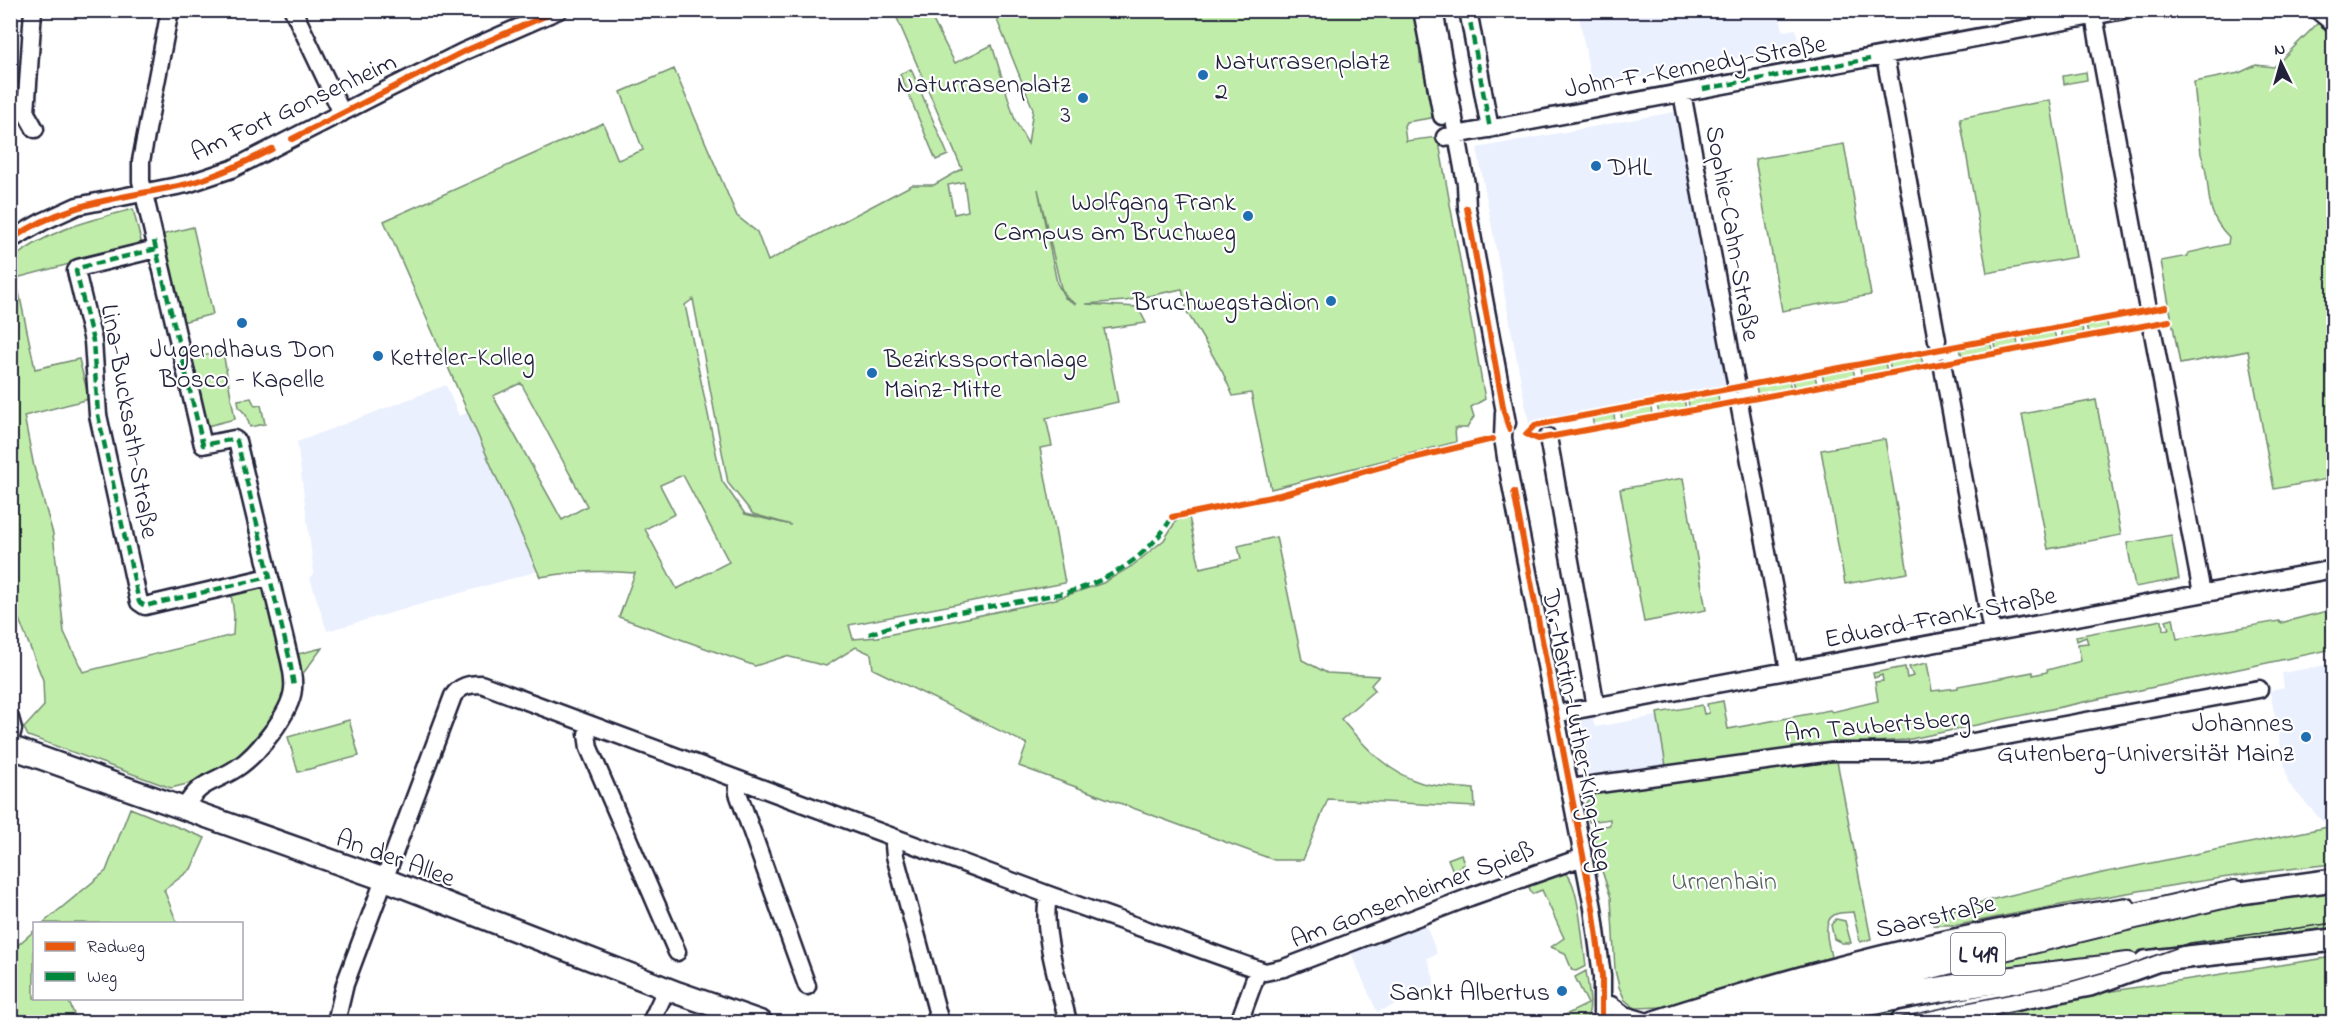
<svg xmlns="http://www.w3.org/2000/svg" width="2344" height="1033" font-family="'Indie Flower',sans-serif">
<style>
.built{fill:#eaf0fe}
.green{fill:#c1edaa;stroke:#728872;stroke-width:1.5;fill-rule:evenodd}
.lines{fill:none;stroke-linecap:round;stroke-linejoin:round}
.minor-casing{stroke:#22223b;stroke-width:21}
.major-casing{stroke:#22223b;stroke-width:26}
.highway-casing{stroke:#22223b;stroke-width:28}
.minor{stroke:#fff;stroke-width:16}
.major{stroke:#fff;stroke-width:21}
.highway{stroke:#fff;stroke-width:24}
.tram{stroke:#22223b;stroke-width:1.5}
.quiet{stroke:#00873e;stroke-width:4.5;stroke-dasharray:9 4.5;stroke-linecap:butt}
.cycleway-casing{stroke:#fff;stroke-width:10}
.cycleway{stroke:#e8590c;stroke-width:6}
.poi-dot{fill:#1f6fb2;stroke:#fff;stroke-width:2}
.labels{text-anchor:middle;stroke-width:4.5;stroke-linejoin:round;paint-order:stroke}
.shield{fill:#fff;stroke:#646476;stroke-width:1.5}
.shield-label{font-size:24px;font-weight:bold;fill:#22223b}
.poi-label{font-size:26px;fill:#22223b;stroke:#fff;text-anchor:end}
.street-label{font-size:26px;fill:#22223b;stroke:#fff}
.park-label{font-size:26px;fill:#525f5c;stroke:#fff}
</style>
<rect width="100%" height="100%" fill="#fff"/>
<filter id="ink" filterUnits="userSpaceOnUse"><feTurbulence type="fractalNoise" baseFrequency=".0167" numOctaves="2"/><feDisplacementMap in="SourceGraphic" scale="12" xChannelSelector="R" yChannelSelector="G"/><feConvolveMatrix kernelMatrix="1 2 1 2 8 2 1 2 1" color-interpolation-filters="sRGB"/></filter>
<g filter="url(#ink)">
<path class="built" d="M1578 11H1779L1783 31 1796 29 1800 51 1754 59 1753 55 1723 61 1720 63 1592 86Z
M1679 111 1731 385 1529 424 1477 148Z
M446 385 459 416 467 413 538 571 327 631 310 578 314 573 297 442Z
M2333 664V820L2323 822 2288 783 2270 691 2284 688 2282 673Z
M1592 716 1595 727 1657 716 1666 766 1599 775 1587 773 1579 764 1573 736 1577 724Z
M1426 925 1437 954 1427 958 1434 978V990L1377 1012 1351 953Z"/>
<path class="green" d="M894 11H928L955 63 992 45 1015 120 1028 144 1033 109 997 20 1008 15 1006 11H1413L1420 49V63L1425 62 1433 113 1431 118 1406 122 1404 126 1406 141 1438 137 1485 399 1471 407 1474 417 1467 428H1455L1456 442 1271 489 1251 393 1233 396 1222 371 1187 312 1182 289 1125 301 1086 304 1138 307 1146 323 1104 329 1118 402 1046 418 1052 446 1040 448 1065 583 849 625 853 639 878 637 1056 599 1103 583 1132 566 1164 540 1176 521 1189 517 1200 568 1241 559 1238 546 1276 537 1302 660 1327 673 1379 676 1371 685 1375 690 1341 719C1364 745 1387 773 1422 783 1438 787 1457 787 1474 789L1475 807 1328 799 1303 860H1274L1019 766 1027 744 873 669 871 654 856 647 826 666 786 656 755 666 619 617 635 573C603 570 572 571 540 577L384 221 603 123 618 160 643 150 621 92 674 69 737 216 757 232 768 261 912 185H934L962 169ZM964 182 968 211 954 214 948 185ZM1038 189 1061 288 1067 298 1076 304 1065 298 1057 283ZM693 299 728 483 753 514 791 525 745 514 722 481 685 305ZM521 383 587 506 562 520 493 396ZM683 475 729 562 677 589 645 529 675 514 660 485Z
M2320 21 2334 31 2333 478 2274 489 2248 351 2180 364 2161 261 2188 256V253L2228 244 2229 237C2200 208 2214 187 2201 154L2194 82 2239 73 2256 65 2274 67Z
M911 69 948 155 936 160 900 74Z
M2086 72 2087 80 2064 84 2063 76Z
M2050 100 2076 257 1987 273 1960 118Z
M1844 144 1871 295 1782 311 1755 159Z
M133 209 142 245 16 278 35 369 79 359 89 399 24 416 34 467 53 534 64 632 83 672 233 635 234 615 231 593 265 586 286 678 283 696 272 716 245 753 226 767 191 783 171 788 28 736 24 728 44 706 43 680 11 599V260C48 230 87 221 133 209Z
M193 227 213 314 182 322 161 235Z
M2107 322 2108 329 2088 333 2086 325Z
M2082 326 2083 333 2062 337 2061 330Z
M2054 331 2056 339 2025 345 2023 337Z
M2017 339 2018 346 1996 350 1995 343Z
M1991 344 1992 351 1962 356 1960 349Z
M223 352 235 419 207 426 190 358Z
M1921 356 1923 364 1891 370 1889 362Z
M1885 363 1887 371 1861 375 1860 367Z
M1853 369 1855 377 1824 382 1822 374Z
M1815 376 1817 384 1794 388 1792 380Z
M1789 381 1791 389 1758 395 1756 387Z
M1718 394 1719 402 1689 407 1688 399Z
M251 398 255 406 261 405 265 424 250 427 246 415 239 407 238 400Z
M1684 400 1686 408 1659 413 1657 405Z
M2096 400 2121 535 2048 549 2022 414Z
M1651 407 1652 415 1622 421 1621 413Z
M1614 414 1615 422 1594 426 1592 418Z
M1885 439 1908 573 1845 584 1821 450Z
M1683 478 1706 610 1644 622 1620 489Z
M2171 535 2179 579 2135 587 2127 543Z
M2333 588V649L1906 740 1820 745 1666 766 1657 713 1702 705 1704 714 1709 713 1707 704 1723 701 1728 729 1830 710 1832 712 1878 701 1875 682 1883 681 1882 675 1874 678 1873 673 1905 667 1907 678 1913 676 1909 667 1927 663 1932 691 1958 688V686L2033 672V675L2047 672V670L2081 661 2078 644 2088 643 2086 637 2077 641 2076 636 2162 620 2163 630 2169 629 2166 620 2173 618 2177 639 2279 621 2280 623 2331 610 2327 590Z
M322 648 302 675 298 654Z
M349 720 359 756 298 772 288 737Z
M1837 761 1871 939 1860 942 1853 912C1848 913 1839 912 1834 915 1821 922 1829 946 1831 957L1754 978 1662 1007 1636 1008 1632 1006 1625 1000 1619 987 1615 970 1611 898 1596 853 1591 828 1610 825V819L1589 822 1586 803 1591 796 1601 791Z
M130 808 205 838 191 869 164 890 177 923H43L106 871Z
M2333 826V864C2207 877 2082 900 1958 925H1933L1935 918 1957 908 2102 873Z
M1461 854 1464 864 1453 871 1448 859Z
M1565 873C1579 880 1583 948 1586 966L1576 971 1572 970 1565 953 1551 947 1564 938 1542 890 1532 894 1528 885Z
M2333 890V927L2214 943 2145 956 1897 987 2020 950 2210 906Z
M1836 919 1845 921 1851 943H1842L1834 939 1831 925Z
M34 931V998L68 999 77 1022H11V951Z
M2333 957 2332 1022H1943L2067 998Z
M1586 971C1588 987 1594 1008 1585 1022H1563L1561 1017 1588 1004 1575 977Z
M1959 997 1960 999 1858 1022H1837Z"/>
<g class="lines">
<defs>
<path id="minor" d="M33 10 26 113 35 129
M170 10 141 161V181L203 445 234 439 237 441 290 661C292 670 294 680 293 689 291 713 257 755 237 768 211 785 201 779 183 810
M293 10 342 113
M1422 10 1442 116
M1434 10 1466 184 1467 208 1507 423
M1468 10 1490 129
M2317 10 2334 24
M2094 16 2147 304
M1885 56 1937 340
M1682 93 1736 382
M1445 137 2124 10
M10 240 42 222 77 206 187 184 232 169 392 87 465 51 559 10
M156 249 78 268 76 271 93 341 98 415 139 602 145 606 149 605 269 577
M2153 333 2202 593
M1943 368 1992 632
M1740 408 1789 670
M1504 412 1503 438 1507 464 1593 908 1602 976V1022
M1548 437 1596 707
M1555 714 2334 569
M10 718 13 729 10 739
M590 726 587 734 589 748 677 952
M737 781 738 793 807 986
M1570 788 1831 752H1908L1946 747 2259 689
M896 839 894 845 895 856 940 1022
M1049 895C1039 925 1061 991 1068 1022
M1611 1005 1624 1015 1648 1022
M336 1022 345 984 453 696C460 686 469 684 481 684L1049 895 1265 972 1284 968 1470 897 1583 857
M651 1022 667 988
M1239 1022 1258 970"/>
<path id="major" d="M10 747 386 880 678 993 761 1022
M2219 896 2334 880
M2145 962 2334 940
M1654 1022C1809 972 1965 932 2125 909
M1901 1022 2090 985 2159 960"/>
<path id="highway" d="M1724 1022 1813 995 2122 919 2235 893
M1792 1022C1903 990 2016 978 2129 965"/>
</defs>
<use href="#minor" class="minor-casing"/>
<use href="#major" class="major-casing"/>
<use href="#highway" class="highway-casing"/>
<use href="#minor" class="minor"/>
<use href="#major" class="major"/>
<use href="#highway" class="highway"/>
<path class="tram" d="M1880 1022 1961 1004 2066 983 2129 965 2190 943 2334 923"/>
<path class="quiet" d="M1468 10 1490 129
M1703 89 1870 59
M154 241 203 445 234 439 237 441 290 661 294 687
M156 249 78 268 76 271 93 341 98 415 139 602 145 606 149 605 269 577
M869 634 903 622 1065 593C1107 582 1150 556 1172 517L1175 516"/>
<defs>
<path id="cycleway" d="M292 139 465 51 559 10
M1467 208 1504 412 1509 429
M10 240C68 200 122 199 187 184 217 176 244 163 272 149
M2166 307 1535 425 1526 434 1538 439 2169 321
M1514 492 1593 908 1602 976V1022
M1172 517 1280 495 1409 459 1493 439"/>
</defs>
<use href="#cycleway" class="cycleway-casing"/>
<use href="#cycleway" class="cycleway"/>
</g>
</g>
<g class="poi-dot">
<circle cx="1203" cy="75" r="6"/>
<circle cx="1083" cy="98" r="6"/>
<circle cx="1596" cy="166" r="6"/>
<circle cx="1248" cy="216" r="6"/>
<circle cx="1331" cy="301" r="6"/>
<circle cx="242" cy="323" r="6"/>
<circle cx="378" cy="356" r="6"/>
<circle cx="872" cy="373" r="6"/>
<circle cx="2306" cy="737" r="6"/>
<circle cx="1562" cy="991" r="6"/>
</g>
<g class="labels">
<rect class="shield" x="1951" y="933" width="54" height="42" rx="4.5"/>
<g class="shield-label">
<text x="1978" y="962">L 419</text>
</g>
<g class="poi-label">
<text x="1215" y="69" text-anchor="start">Naturrasenplatz<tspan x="1215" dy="30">2</tspan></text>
<text x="1071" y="92">Naturrasenplatz<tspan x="1071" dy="30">3</tspan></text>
<text x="1608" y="175" text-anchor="start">DHL</text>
<text x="1236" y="210">Wolfgang Frank<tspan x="1236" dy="30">Campus am Bruchweg</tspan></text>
<text x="1319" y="310">Bruchwegstadion</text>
<text x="242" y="357" text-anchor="middle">Jugendhaus Don<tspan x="242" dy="30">Bosco - Kapelle</tspan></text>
<text x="390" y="365" text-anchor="start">Ketteler-Kolleg</text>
<text x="884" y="367" text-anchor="start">Bezirkssportanlage<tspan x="884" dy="30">Mainz-Mitte</tspan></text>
<text x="2294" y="731">Johannes<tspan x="2294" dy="30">Gutenberg-Universität Mainz</tspan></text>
<text x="1550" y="1000">Sankt Albertus</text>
</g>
<g class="street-label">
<text transform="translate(1695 65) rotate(-10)" y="9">John-F.-Kennedy-Straße</text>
<text transform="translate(293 106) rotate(-25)" y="9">Am Fort Gonsenheim</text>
<text transform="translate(1734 233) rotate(80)" y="9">Sophie-Cahn-Straße</text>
<text transform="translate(131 421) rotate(80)" y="9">Lina-Bucksath-Straße</text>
<text transform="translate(1940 616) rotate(-11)" y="9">Eduard-Frank-Straße</text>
<text transform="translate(1877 724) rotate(-5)" y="9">Am Taubertsberg</text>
<text transform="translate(1579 730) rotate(79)" y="9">Dr.-Martin-Luther-King-Weg</text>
<text transform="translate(396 857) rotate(20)" y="9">An der Allee</text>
<text transform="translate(1412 893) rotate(-21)" y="9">Am Gonsenheimer Spieß</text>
<text transform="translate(1935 915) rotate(-13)" y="9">Saarstraße</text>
</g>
<g class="park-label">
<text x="1724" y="889">Urnenhain</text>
</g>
</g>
<rect width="2344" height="1033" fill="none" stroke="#fff" stroke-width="36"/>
<rect x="18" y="18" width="2308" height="997" fill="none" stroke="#22223b" stroke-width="2" filter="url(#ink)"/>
<rect x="33" y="922" width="210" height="78" fill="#ffffff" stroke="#a7a7b1" stroke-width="1.5"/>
<rect x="45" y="942" width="30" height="9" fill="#e8590c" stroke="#a7a7b1" stroke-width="1.5"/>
<text x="87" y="952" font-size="18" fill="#22223b">Radweg</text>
<rect x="45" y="972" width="30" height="9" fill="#00873e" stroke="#a7a7b1" stroke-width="1.5"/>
<text x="87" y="982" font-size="18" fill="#22223b">Weg</text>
<g transform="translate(2281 63) rotate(355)" stroke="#ffffff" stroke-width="4.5" paint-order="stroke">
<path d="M0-4.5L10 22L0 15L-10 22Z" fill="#22223b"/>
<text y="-9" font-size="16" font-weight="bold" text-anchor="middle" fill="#22223b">N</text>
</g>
</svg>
